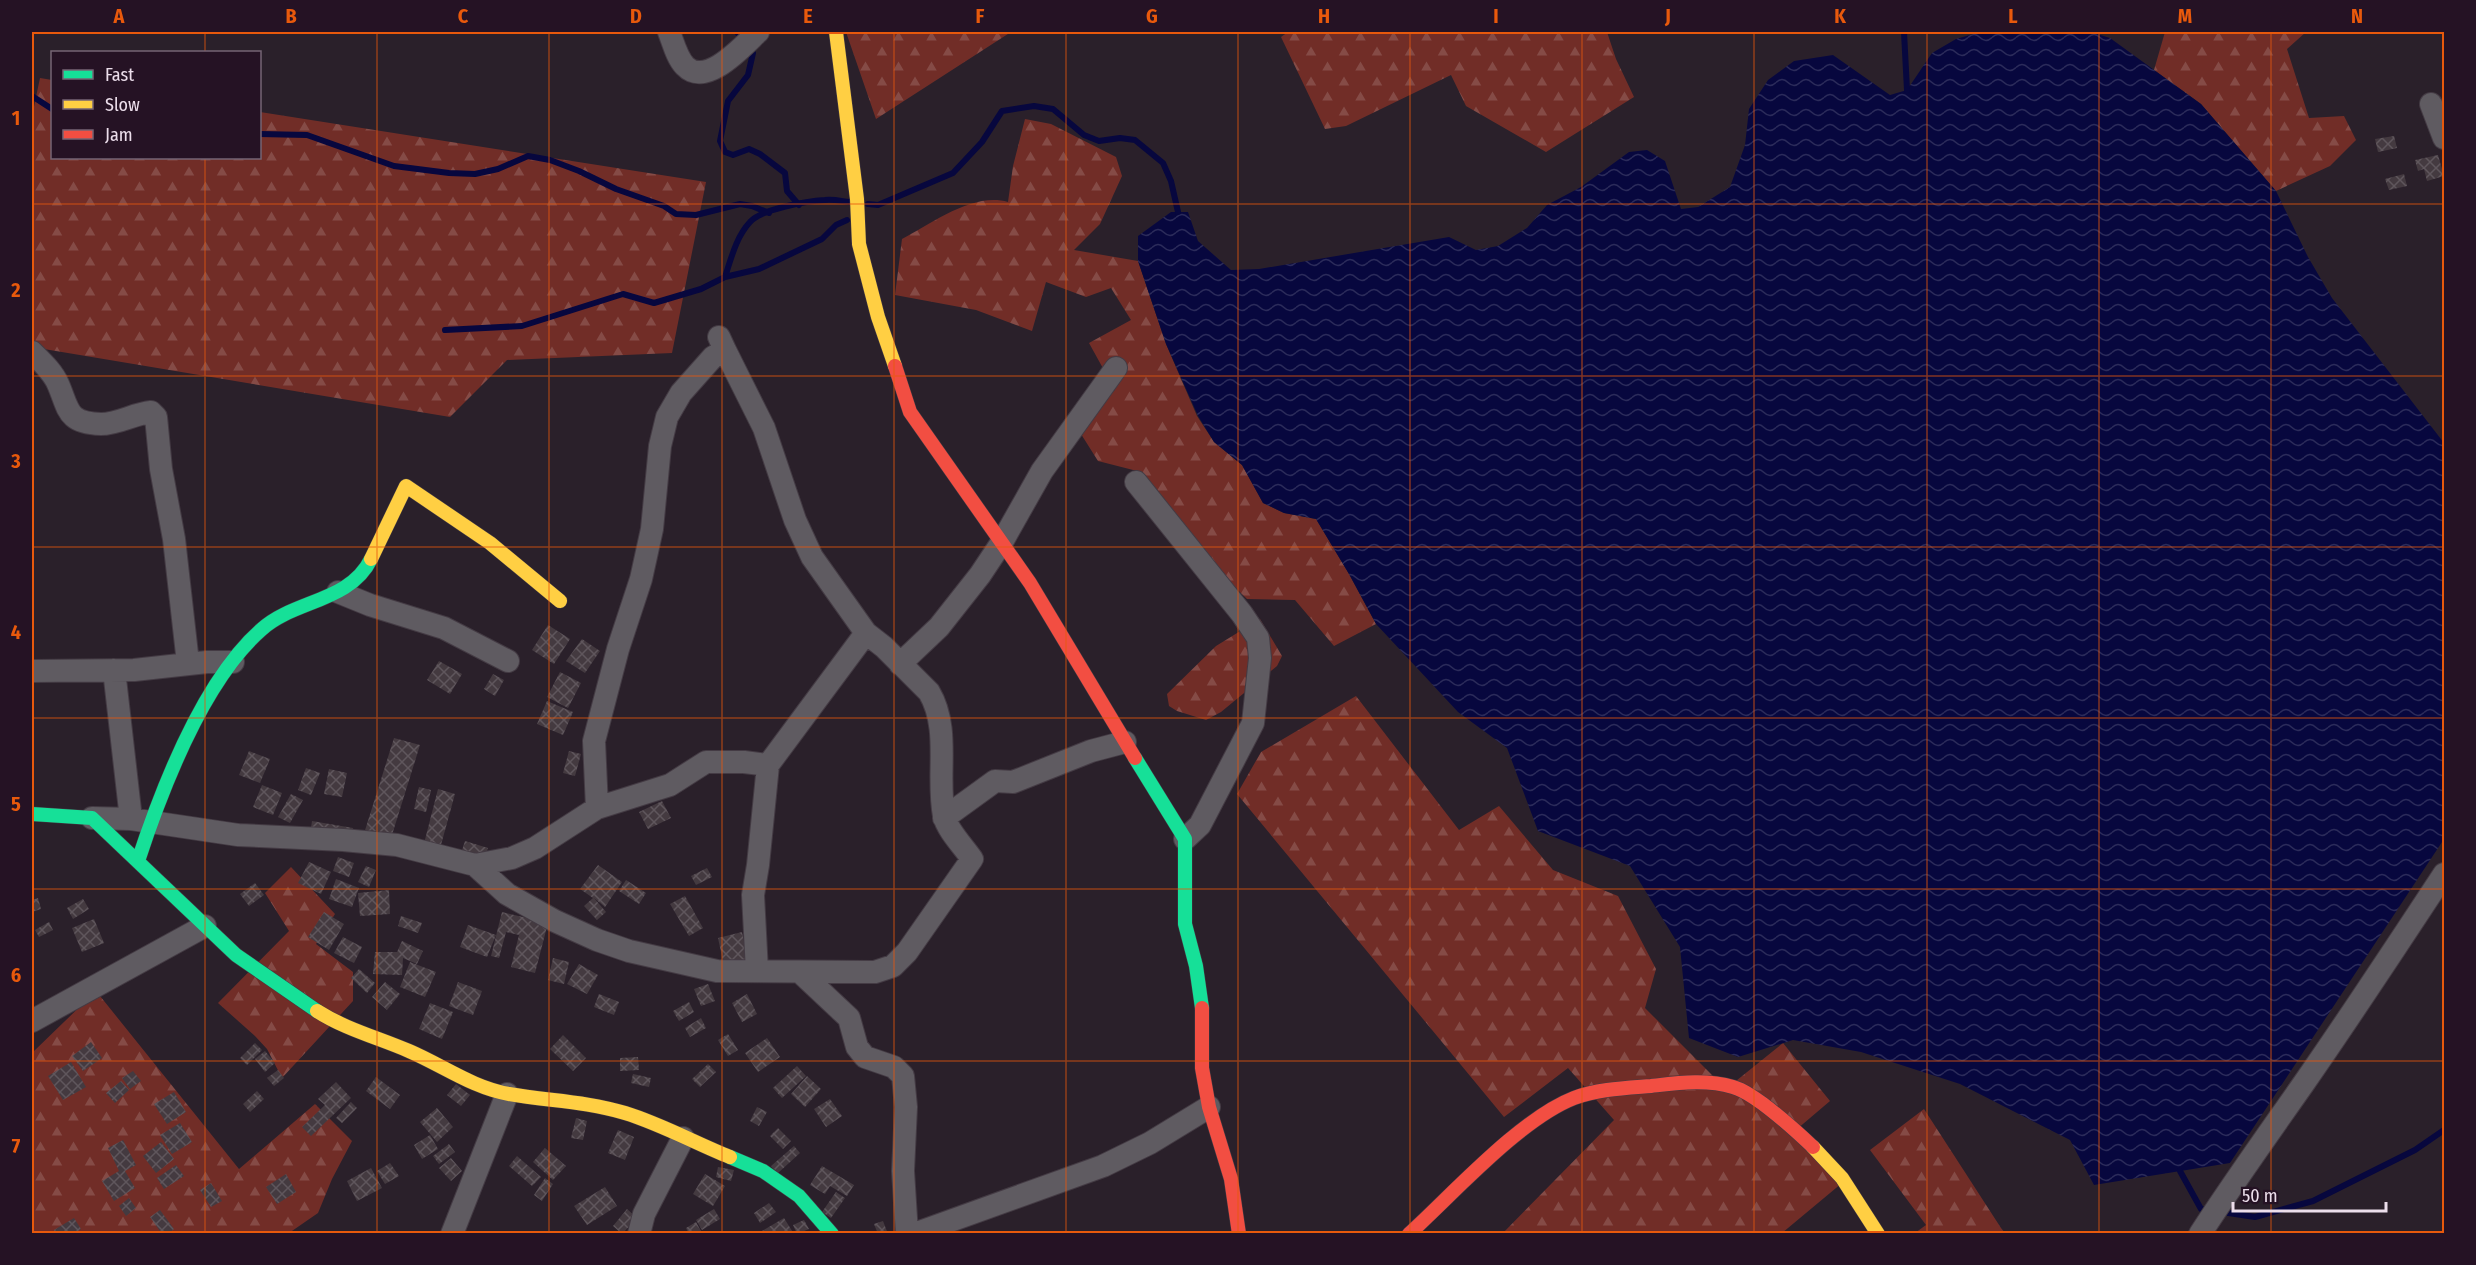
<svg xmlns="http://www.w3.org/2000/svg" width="2476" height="1265" font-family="'Fira Sans Condensed',sans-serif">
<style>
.forest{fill:url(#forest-firs)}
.water{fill:url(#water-waves)}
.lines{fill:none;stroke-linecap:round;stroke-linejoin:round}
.stream{stroke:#07073e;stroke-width:6}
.building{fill:url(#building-cross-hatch)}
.street-casing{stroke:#443b44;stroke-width:24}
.fast-casing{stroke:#443b44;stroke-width:15}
.slow-casing{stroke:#443b44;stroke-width:15}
.jam-casing{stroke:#443b44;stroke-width:15}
.street{stroke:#5f5b61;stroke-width:22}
.fast{stroke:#16e098;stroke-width:14}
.slow{stroke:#ffcf43;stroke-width:14}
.jam{stroke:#f24e42;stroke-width:14}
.grid{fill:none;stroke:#e8590c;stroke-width:1.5;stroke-opacity:0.55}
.neatline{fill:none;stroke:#e8590c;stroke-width:2}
.grid-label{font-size:20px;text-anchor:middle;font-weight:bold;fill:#e8590c}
</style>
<defs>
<pattern id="forest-firs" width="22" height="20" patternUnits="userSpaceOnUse" patternTransform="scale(1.5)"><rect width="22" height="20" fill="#712d27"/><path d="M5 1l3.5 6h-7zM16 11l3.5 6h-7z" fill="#854b46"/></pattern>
<pattern id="water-waves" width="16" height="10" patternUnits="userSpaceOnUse" patternTransform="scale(1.5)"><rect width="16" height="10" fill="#07073e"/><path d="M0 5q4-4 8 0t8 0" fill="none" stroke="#2b2b5a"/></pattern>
<pattern id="building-cross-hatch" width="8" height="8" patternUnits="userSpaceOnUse" patternTransform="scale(1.5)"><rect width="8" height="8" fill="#443a40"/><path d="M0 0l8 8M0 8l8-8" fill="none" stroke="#5f565c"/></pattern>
</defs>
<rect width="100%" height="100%" fill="#2a202a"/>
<path class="forest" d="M846 32H1011L876 119Z
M1288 32H1607L1616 59 1634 97 1546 152 1466 106 1451 75 1346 126 1325 129 1281 37Z
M2165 32H2306L2287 49 2309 118 2344 116 2356 140 2330 166 2276 191 2201 104 2154 70Z
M40 78 52 80V158H260V112L706 182 672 353 507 360 450 417 32 347V116Z
M1025 119 1051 124 1116 157 1122 176 1100 224 1074 250 1138 261 1166 344 1197 416 1214 442 1242 465 1263 503 1284 513 1316 519 1349 574 1376 624 1334 646 1295 600 1247 599 1182 536 1141 472 1098 461 1069 415 1115 390 1089 343 1131 320 1111 288 1086 297 1046 282 1032 331 976 310 895 295 902 239C933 223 973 192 1008 202L1013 166Z
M1260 619 1282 656 1277 666 1221 712 1206 720 1177 711 1169 706 1167 694 1216 646Z
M1356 696 1459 830 1499 806 1553 870 1618 896 1656 969 1645 1008 1726 1089 1783 1043 1830 1101 1790 1135 1842 1183 1782 1233H1503L1614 1120 1568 1068 1504 1117 1237 794 1261 752Z
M291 867 335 914 316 944 353 972V1001L282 1078 267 1049 255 1036 218 1003 289 931 265 893Z
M96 991 239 1169 315 1104 352 1141 332 1179 318 1213 289 1233 32 1234V1053Z
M1924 1109 2001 1228 2005 1233H1915L1926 1225 1870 1150Z"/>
<path class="water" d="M1980 32H2091L2110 38 2201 104 2276 191 2308 257 2332 298 2444 443V839L2230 1163 2094 1185 2070 1140 1960 1084 1861 1052 1793 1040 1738 1057 1689 1038 1680 947 1630 866 1538 831 1507 748 1458 712 1376 624 1349 574 1316 519 1284 513 1263 503 1242 465 1214 442 1198 416 1166 344 1138 261V236L1171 212H1188L1198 241 1231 270 1259 269 1449 237 1476 250 1498 246 1527 228 1547 205 1581 187 1629 152 1647 150 1665 161 1681 209 1698 207 1730 187 1745 145 1749 109 1768 80 1794 61 1833 55 1890 95 1907 90 1932 53 1956 39Z"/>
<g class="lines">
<path class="stream" d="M737 32 753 53 748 75 728 101 720 141 725 152 733 155 749 149 760 154 785 173 787 191 799 205
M1904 32 1907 90
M32 96 52 109
M260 134 307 135 394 166 449 173 475 174 498 169 528 156 550 160 579 171 616 189 664 206 676 214 696 215 740 204 752 206 769 213
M868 204 878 205 953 173 982 142 1002 111 1034 106 1053 109 1084 135 1099 141 1120 138 1135 140 1163 163 1171 181 1178 212
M725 277C731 259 736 237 750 222 761 209 808 201 825 200 833 199 841 201 849 202
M445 330 522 326 623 294 654 303 701 289 725 277 759 269 822 239 836 225 847 220
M2180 1171 2201 1209 2209 1210
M2222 1212 2255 1217 2313 1201 2415 1150 2444 1130"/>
</g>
<path class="building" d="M2394 136 2397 148 2378 152 2375 139Z
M2438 155 2444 176 2427 181 2424 169 2418 171 2415 160Z
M2404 174 2407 186 2389 190 2385 179Z
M548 625 570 639 554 664 532 650Z
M582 639 600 651 585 673 566 661Z
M439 661 462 674 450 694 427 680Z
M560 672 581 683 568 708 547 697Z
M493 674 504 680 495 696 484 689Z
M547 701 573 712 563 735 537 724Z
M394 738 420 745 387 851 361 843Z
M249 751 270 759 260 783 239 775Z
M569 751 581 754 575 776 563 773Z
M306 768 320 773 311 795 298 790Z
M329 769 347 773 342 797 324 794Z
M262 785 282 793 273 815 253 807Z
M419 787 431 790 426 812 414 809Z
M438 789 455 794 436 863 420 859Z
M291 794 303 800 290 823 278 817Z
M662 801 671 818 648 829 639 812Z
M312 821 353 828 351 842 310 835Z
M465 841 488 848 479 876 456 869Z
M338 857 354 863 349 877 333 871Z
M309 862 331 872 321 894 298 883Z
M598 865 622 882 605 907 594 898 606 912 597 920 584 906 593 898 580 889Z
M366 866 376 870 369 887 358 882Z
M707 868 712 877 696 885 691 876Z
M336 879 359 888 352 907 329 899Z
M626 880 646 893 639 904 619 891Z
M255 883 264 895 249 906 240 894Z
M389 890 390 914 360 916 358 893Z
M685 896 703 928 689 936 670 904Z
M38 898 41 909 32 912V900Z
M83 899 89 909 73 919 67 908Z
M324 912 344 924 329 950 308 937Z
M502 912 548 923 535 973 511 967 519 935 506 932 499 958 491 956Z
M401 916 422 923 418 933 398 926Z
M94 919 104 943 82 952 72 928Z
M49 922 53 930 39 937 35 930Z
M468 925 496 935 487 957 460 947Z
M742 932 748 961 724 966 718 938Z
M343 937 362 947 354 963 334 953Z
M402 941 423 951 417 964 403 958 402 975 373 974 375 952H397Z
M553 958 569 962 564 984 548 980Z
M410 962 436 972 425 997 400 987Z
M579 964 598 975 587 994 567 984Z
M359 969 375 983 367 993 351 978Z
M385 982 400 994 387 1010 372 997Z
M458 982 482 991 473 1015 449 1006Z
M708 984 715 1001 701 1006 694 989Z
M599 994 619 1002 614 1015 594 1007Z
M747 994 757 1014 742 1022 732 1003Z
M689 1002 694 1012 679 1021 673 1011Z
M430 1003 453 1012 442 1039 419 1029Z
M701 1018 706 1028 690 1037 685 1028Z
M728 1034 738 1050 728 1056 718 1040Z
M563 1035 586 1058 573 1071 550 1049Z
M767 1038 780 1057 758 1072 745 1053Z
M91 1042 102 1058 83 1071 72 1056Z
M255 1043 262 1050 247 1065 240 1058Z
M265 1051 275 1063 265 1072 255 1059Z
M638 1057 639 1070 620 1071V1058Z
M71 1062 86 1087 63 1100 48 1076Z
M708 1064 716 1072 700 1087 692 1079Z
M797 1066 806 1076 782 1098 773 1088Z
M278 1070 284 1078 274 1086 267 1078Z
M133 1071 141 1081 130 1089 122 1078Z
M633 1074 651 1078 649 1087 631 1083Z
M807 1076 821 1089 805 1107 791 1094Z
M376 1077 400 1095 390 1109 366 1091Z
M121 1081 129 1090 115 1103 106 1093Z
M336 1082 351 1098 311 1136 302 1127 325 1105 318 1099Z
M456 1084 470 1095 461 1106 447 1095Z
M257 1091 264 1099 250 1112 243 1104Z
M174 1092 186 1112 167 1124 154 1104Z
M830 1099 842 1116 826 1127 814 1109Z
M351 1102 357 1108 342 1123 336 1118Z
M757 1107 767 1112 759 1126 750 1121Z
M437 1108 453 1127 437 1142 420 1122Z
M576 1118 587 1121 583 1140 571 1138Z
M180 1123 192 1142 172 1154 160 1135Z
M778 1128 791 1141 783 1149 770 1136Z
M618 1130 634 1137 625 1160 608 1153Z
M430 1135 438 1149 422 1159 414 1145Z
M123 1140 136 1165 125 1171 135 1188 114 1201 102 1181 119 1171 108 1148Z
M161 1142 174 1159 156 1173 143 1156Z
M449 1144 455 1152 439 1164 433 1156Z
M794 1146 800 1153 778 1173 771 1166Z
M545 1148 566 1166 553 1180 533 1162Z
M517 1156 541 1177 532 1186 509 1166Z
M451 1158 462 1171 451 1181 439 1168Z
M390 1163 399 1176 385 1184 377 1171Z
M176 1165 184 1176 164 1189 157 1178Z
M822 1166 854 1185 847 1196 830 1186 825 1194 810 1185Z
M718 1167 734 1170 731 1181 716 1177Z
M371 1168 382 1188 357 1201 347 1181Z
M286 1174 296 1192 277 1204 266 1187Z
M705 1174 725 1186 713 1206 693 1194Z
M545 1178 553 1184 542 1201 534 1195Z
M211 1183 222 1201 211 1207 200 1190Z
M605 1187 617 1206 587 1225 574 1206Z
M836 1192 845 1198 831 1218 822 1212Z
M129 1198 136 1208 126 1216 119 1206Z
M769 1203 776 1212 760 1223 754 1213Z
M627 1209 637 1218 622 1234 613 1226Z
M714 1209 720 1219 702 1230 696 1220Z
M160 1210 174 1229 168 1234H162L150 1217Z
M74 1218 81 1229 73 1234H56L54 1230Z
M784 1218 794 1234H757Z
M804 1220 809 1229 797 1234 793 1225Z
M883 1221 888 1234H878L874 1224Z
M696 1222 702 1233 689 1234 686 1228Z"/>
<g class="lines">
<defs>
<path id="street" d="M669 32C673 42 677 58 685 66 706 88 743 46 758 32
M2431 104 2444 138
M32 352C41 361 53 372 58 384 69 409 66 423 101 424 118 424 133 414 151 412L156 417 161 469 174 539 188 663
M1136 482 1242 614 1258 638 1260 658 1253 723 1200 825 1185 839
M338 592 370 605 444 628 508 661
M900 664 939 627 980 575 1002 542 1042 471 1116 368
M114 670 131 819
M32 671 134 670 207 662H233
M597 808 594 741 618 649 641 579 652 529 660 446 667 417 681 393 713 357 725 350 719 337
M92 818 131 819 238 835 343 840 397 845 475 865 512 858 535 848 597 808 670 785 706 762H744L768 765
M944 818 995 781 1013 782 1091 751 1125 742
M475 865 507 894 555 921 597 940 629 951 717 971 875 972 893 966 907 952 972 859C964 847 947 830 944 816 936 775 951 729 929 692L884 647 866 633 812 557 795 520 764 428 725 350
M757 971 753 895 758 865 768 765 866 633
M800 972 849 1018 857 1047 865 1057 894 1067 903 1076 906 1107 903 1171 907 1234
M32 1021 205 926
M452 1234 507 1094
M639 1234 644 1214 683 1138
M914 1234 1103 1166 1150 1143 1209 1107
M2200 1234C2233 1183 2269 1133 2304 1083 2352 1014 2398 944 2444 874"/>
<path id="fast" d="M1135 758 1185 839V924L1196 966 1202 1008
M32 814 92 818 236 955 317 1011
M138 861C162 788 203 680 262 629 294 600 350 602 371 559
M730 1157 763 1171 799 1196 832 1234"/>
<path id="slow" d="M836 32 857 199 859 244 878 317 895 366
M371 559 406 486 490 543 560 601
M317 1011C345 1029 379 1038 409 1051 442 1065 473 1088 509 1094 549 1101 585 1101 625 1113 661 1124 695 1143 730 1157
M1813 1147 1842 1178 1878 1234"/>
<path id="jam" d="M895 366 910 412 1030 583 1135 758
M1202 1008V1068L1209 1107 1231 1179 1239 1234
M1409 1234C1453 1194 1520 1119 1574 1098 1598 1089 1626 1088 1651 1086 1678 1083 1706 1079 1733 1087 1755 1093 1795 1130 1813 1147"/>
</defs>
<use href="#street" class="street-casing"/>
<use href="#fast" class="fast-casing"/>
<use href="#slow" class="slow-casing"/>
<use href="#jam" class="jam-casing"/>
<use href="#street" class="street"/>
<use href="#fast" class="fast"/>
<use href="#slow" class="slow"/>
<use href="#jam" class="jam"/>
</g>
<path class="grid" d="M205 32V52M377 32V1234M549 32V1234M722 32V1234M894 32V1234M1066 32V1234M1238 32V1234M1410 32V1234M1582 32V1234M1754 32V1234M1927 32V1234M2099 32V1234M2271 32V1234M205 158V1234M32 204H2444M32 376H2444M32 547H2444M32 718H2444M32 889H2444M32 1061H2444"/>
<rect width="2476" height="1265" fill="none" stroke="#251224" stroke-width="66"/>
<rect x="51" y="51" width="210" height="108" fill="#251224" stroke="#756474" stroke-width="1.5"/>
<rect x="63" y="70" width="30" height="9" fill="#16e098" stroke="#756474" stroke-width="1.5"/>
<text x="105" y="81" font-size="18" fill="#ecdeeb">Fast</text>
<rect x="63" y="100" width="30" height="9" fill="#ffcf43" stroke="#756474" stroke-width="1.5"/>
<text x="105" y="111" font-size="18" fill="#ecdeeb">Slow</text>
<rect x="63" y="130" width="30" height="9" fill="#f24e42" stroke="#756474" stroke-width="1.5"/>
<text x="105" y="141" font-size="18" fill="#ecdeeb">Jam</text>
<path d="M2233 1202v9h153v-9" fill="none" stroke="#ecdeeb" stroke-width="3"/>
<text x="2242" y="1202" font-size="18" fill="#ecdeeb" stroke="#251224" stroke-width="4.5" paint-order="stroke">50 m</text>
<rect x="33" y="33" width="2410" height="1199" class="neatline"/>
<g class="grid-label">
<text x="119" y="23">A</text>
<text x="291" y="23">B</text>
<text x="463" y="23">C</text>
<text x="636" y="23">D</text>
<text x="808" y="23">E</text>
<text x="980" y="23">F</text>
<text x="1152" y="23">G</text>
<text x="1324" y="23">H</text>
<text x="1496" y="23">I</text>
<text x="1668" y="23">J</text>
<text x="1840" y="23">K</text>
<text x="2013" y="23">L</text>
<text x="2185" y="23">M</text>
<text x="2357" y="23">N</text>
<text x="16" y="125">1</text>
<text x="16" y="297">2</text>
<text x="16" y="468">3</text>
<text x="16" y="639">4</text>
<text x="16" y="811">5</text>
<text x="16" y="982">6</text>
<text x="16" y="1153">7</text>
</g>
</svg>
